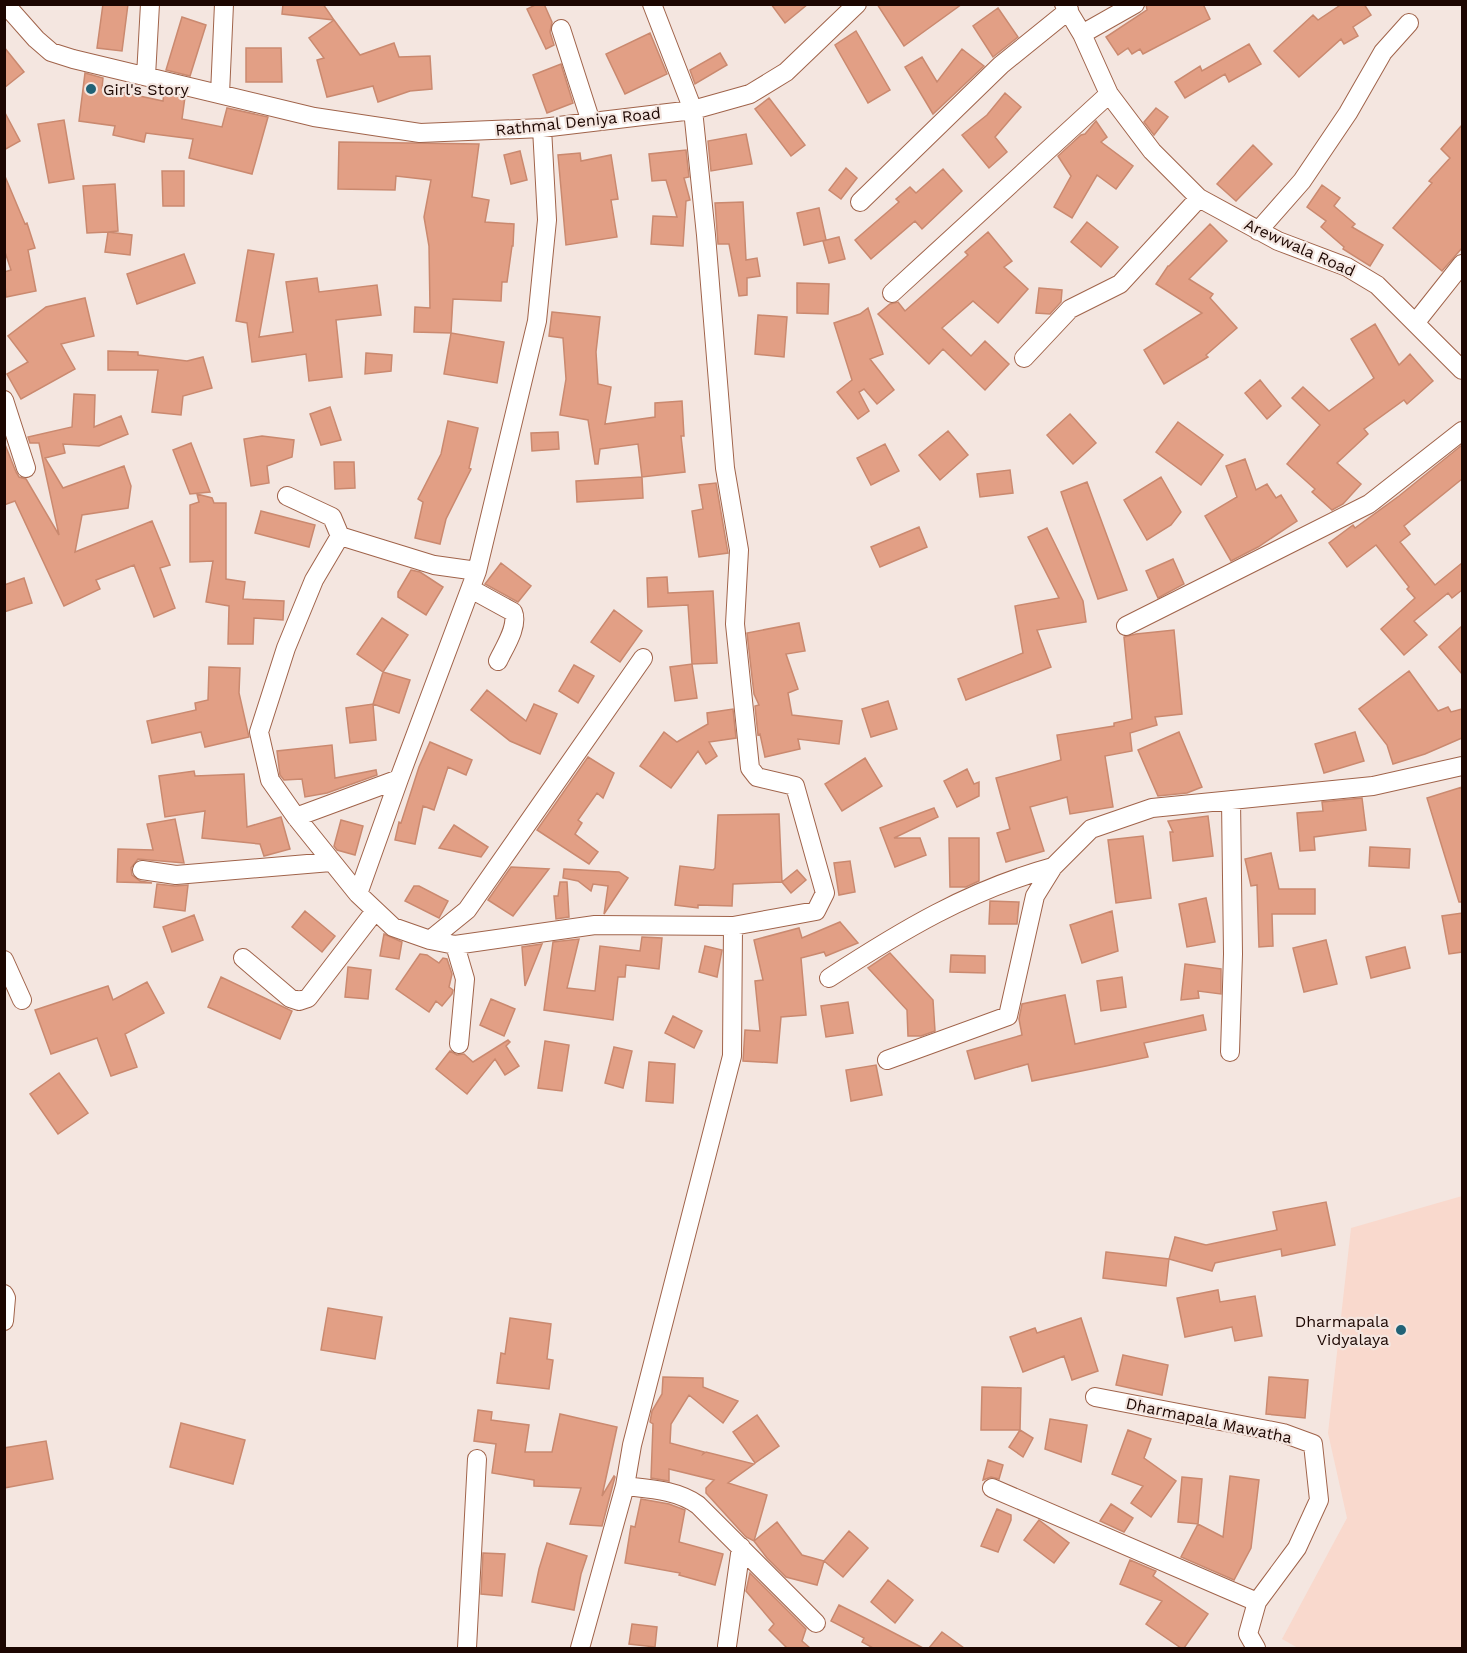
<svg xmlns="http://www.w3.org/2000/svg" width="1467" height="1653" font-family="'Work Sans',sans-serif">
<style>
.built{fill:#f9d9cd}
.building{fill:#e29f85;stroke:#ca896f;stroke-width:1.5}
.lines{fill:none;stroke-linecap:round;stroke-linejoin:round}
.minor-casing{stroke:#a0634a;stroke-width:20}
.minor{stroke:#fff;stroke-width:18}
.poi-dot{fill:#216276;stroke:#f4e6e0;stroke-width:2}
.labels{text-anchor:middle;stroke-width:4.5;stroke-linejoin:round;paint-order:stroke}
.poi-label{font-size:16px;fill:#1c0601;stroke:#f4e6e0;text-anchor:start}
.street-label{font-size:16px;fill:#1c0601;stroke:#f4e6e0}
</style>
<rect width="100%" height="100%" fill="#f4e6e0"/>
<path class="built" d="M1462 1196V1648H1298L1282 1639 1347 1518 1328 1433 1351 1228Z"/>
<path class="building" d="M103 4H128L122 51 97 48Z
M283 4H323L334 20 282 14Z
M537 4H544L552 22 550 32 554 45 546 49 527 9Z
M771 4H808L785 23Z
M877 4H962L904 46Z
M1146 4H1203L1210 19 1143 54 1140 49 1132 54 1128 48 1118 55 1106 37 1147 10Z
M1342 4H1364L1371 15 1353 27 1358 36 1344 44 1341 39 1299 77 1274 51 1313 15 1318 20Z
M998 8 1018 37 993 57 973 26Z
M182 17 206 25 190 76 166 70Z
M334 20 360 55 394 43 399 57 430 56 432 89 410 91 378 102 373 86 327 97 317 60 324 58 309 38Z
M856 31 890 90 868 103 835 45Z
M650 33 667 74 625 94 606 54Z
M1249 44 1261 64 1229 82 1225 74 1185 98 1175 82 1200 66 1202 71Z
M4 47 24 72 4 88Z
M246 48H281L282 82H246Z
M962 49 984 66 933 114 905 67 922 57 937 82Z
M720 53 727 65 695 84 690 70Z
M561 64 573 103 547 113 533 75Z
M85 73 103 78 102 88 163 101 164 92 185 97 182 119 222 127 227 108 268 117 252 174 189 158 193 139 146 133 144 142 113 135 115 126 79 121Z
M1005 93 1021 107 995 137 1007 152 989 168 962 135 987 115Z
M769 98 805 145 791 156 755 109Z
M1156 108 1168 117 1154 135 1144 122Z
M4 111 20 141 4 150Z
M64 120 74 179 49 183 38 124Z
M1096 121 1107 137 1101 142 1133 166 1116 189 1097 175 1072 218 1054 207 1071 176 1058 156 1081 135 1085 134Z
M1462 125V248L1442 271 1393 228 1432 183 1429 181 1450 158 1441 149Z
M746 134 752 164 711 171 708 141Z
M339 142 479 144 472 197 489 200 485 222 514 224 513 246H512L507 282H502L501 301 453 299 451 333 414 332 415 307 430 308 429 246 424 217 431 180 396 176 395 190 338 189Z
M1253 145 1272 164 1236 201 1217 184Z
M686 150 689 177 684 178 690 200 686 201 683 246 651 244 653 216 677 217 666 180 652 181 649 154Z
M520 151 527 180 511 184 504 155Z
M580 153 581 161 611 155 618 199 611 200 617 237 566 245 558 155Z
M846 168 857 178 841 199 829 190Z
M943 169 962 191 922 229 915 221 871 259 855 240 899 202 896 199 910 187 916 193Z
M162 171H184V206H163Z
M4 174 25 224 27 223 35 248 28 250 36 291 6 297 4 272 11 270 4 249Z
M115 184 118 231 108 232 132 235 130 255 105 252 108 232 87 233 83 186Z
M1322 185 1340 198 1334 206 1355 224 1352 227 1383 245 1370 266 1343 249 1344 247 1321 227 1326 221 1307 207Z
M743 202 746 260 757 258 760 276 747 278V295L739 296 729 244H718L715 203Z
M819 208 826 240 804 245 797 213Z
M1087 222 1118 247 1101 267 1071 242Z
M1210 224 1227 241 1189 279 1213 294 1210 298 1237 328 1206 355 1208 357 1164 384 1144 350 1202 313 1156 284 1168 266H1169Z
M988 232 1012 261 1004 267 1028 289 998 323 973 301 942 328 971 356 985 341 1009 364 985 390 943 349 929 364 878 314 890 304 898 302 905 311 968 255 965 252Z
M839 237 845 259 829 263 823 241Z
M248 250 274 254 259 337 293 332 286 282 317 278 319 292 377 285 381 315 336 320 342 377 309 381 306 354 252 362 247 323 236 321Z
M184 254 195 283 137 304 127 274Z
M797 283 829 284 828 314 797 313Z
M1039 288 1062 290 1061 302 1050 314 1036 313Z
M85 298 94 336 61 344 75 369 21 399 7 374 28 362 8 336 46 307Z
M868 308 883 354 870 359 894 390 877 404 864 389 859 392 869 411 858 419 837 392 852 380 834 323 860 314Z
M552 312 600 317 596 352 598 384 611 387 605 424 655 417V403L682 401 684 436H681L685 472 642 477 638 444 600 449 598 464H595L588 420 560 415 566 379 563 338 549 336Z
M758 315 787 317 784 357 755 354Z
M1375 324 1399 365 1410 354 1433 381 1407 404 1404 400 1364 429 1368 434 1337 463 1361 484 1343 504 1332 510 1312 492 1315 489 1287 464 1320 425 1292 398 1303 387 1329 411 1374 378 1351 339Z
M451 333 504 342 497 383 444 374Z
M108 351 138 352V355L187 361 203 357 212 388 183 396 181 415 152 412 158 370H108Z
M366 353 392 355 391 371 365 374Z
M1260 380 1281 406 1267 419 1245 393Z
M74 394 95 395 94 427 121 416 128 434 99 446 63 444 65 453 45 458 63 488 124 466 131 486 128 508 82 515 75 552 152 521 170 565 160 568 175 608 154 617 134 565 96 580 100 589 64 606 15 501 4 505V442L16 472 19 477 26 479 59 535 39 443H30L28 437 72 427Z
M330 407 341 440 321 445 310 414Z
M1070 414 1096 443 1073 464 1047 435Z
M448 421 478 428 469 468 471 469 446 519 440 544 415 538 423 502 418 499 441 454Z
M1178 422 1223 455 1201 485 1156 452Z
M948 431 968 455 940 480 919 455Z
M558 432 559 449 532 451 531 433Z
M262 436 294 440 292 457 267 466 269 483 251 486 244 439Z
M191 443 210 492 190 494 173 450Z
M885 444 899 471 871 485 857 458Z
M1462 445V479L1404 526 1410 534 1400 542 1435 585 1462 563V590L1452 598 1448 593 1414 621 1427 635 1404 655 1381 629 1415 598 1407 589 1409 587 1376 545 1347 567 1329 543 1353 525 1355 528 1399 496Z
M1245 459 1256 490 1267 484 1276 498 1281 495 1297 521 1258 547 1231 561 1205 516 1237 497 1226 466Z
M334 462H354L355 488 335 489Z
M1010 470 1013 493 980 497 977 474Z
M642 477 643 498 577 502 576 481Z
M1161 477 1181 512 1171 525 1147 540 1124 500Z
M1087 482 1127 590 1098 599 1061 492Z
M716 483 728 553 699 557 692 511 703 509 699 485Z
M197 494 212 498 214 503H226V579L245 582 243 599 284 601 283 620 254 618 253 644H228L229 606 206 602 213 561 190 562V505L199 502Z
M261 511 315 525 309 547 255 533Z
M919 527 927 547 880 567 871 547Z
M1047 528 1083 601 1086 622 1037 630 1051 667 966 700 958 679 1023 653 1015 606 1059 598 1028 537Z
M1173 559 1184 584 1158 598 1146 571Z
M501 563 531 586 518 602 485 584Z
M411 570 420 572 443 587 426 615 398 597V592Z
M667 577 668 593 713 591 717 663 692 664 688 605 648 607 647 578Z
M24 578 32 603 4 612V585Z
M614 610 642 631 620 662 591 642Z
M382 618 408 635 383 672 357 654Z
M799 623 805 651 786 654 798 689 788 693 792 715 842 721 839 744 798 739 800 749 765 757 760 734 758 735 755 706 759 705 754 694 747 633Z
M1462 626V674L1439 647Z
M1174 630 1182 714 1155 717 1157 725 1130 733 1132 751 1105 756 1113 807 1070 814 1067 797 1030 807 1044 851 1006 862 997 833 1010 829 996 778 1061 760 1057 735 1114 726V723L1132 719 1124 637 1136 634Z
M692 664 697 698 675 701 670 667Z
M574 665 594 676 578 703 559 691Z
M209 667 240 668 239 693 249 737 205 747 201 732 152 743 147 721 196 710 195 703 208 700Z
M1409 671 1438 711 1448 707 1451 712 1462 709V738L1425 754 1393 764 1387 745 1359 709Z
M383 672 410 680 399 713 373 704Z
M487 690 526 721 534 704 557 714 540 754 510 741 471 710Z
M888 701 897 729 871 737 862 709Z
M373 704 376 740 350 743 346 708Z
M733 709 736 738 709 742 717 756 706 764 698 751 671 788 640 766 664 732 677 742 708 724 707 713Z
M1179 732 1202 787 1187 793 1158 796 1138 750Z
M1355 732 1364 761 1324 773 1315 744Z
M430 742 472 760 466 775 448 767 434 810 423 806 415 844 395 840 399 822 401 823 419 767Z
M332 745 335 778 376 770 377 775 327 793 305 797 302 779 284 780 280 775 277 751Z
M588 757 614 773 603 798 597 793 578 820 582 823 575 834 598 852 589 864 537 830Z
M865 758 882 786 842 811 825 784Z
M967 769 974 784 979 782V796L957 807 944 781Z
M194 771 195 776 244 774 247 827 281 817 290 849 264 856 260 844 202 838 205 811 165 817 159 776Z
M1462 787V902H1459L1427 798Z
M1362 798 1366 830 1314 837 1315 850 1300 851 1297 813 1323 811 1322 802Z
M934 808 938 817 894 838H920L926 855 895 867 880 828Z
M779 814 782 882 733 884 732 906 698 905V908L675 905 680 866 713 870 715 868 718 815Z
M1208 816 1213 856 1173 861 1170 832H1173L1168 821Z
M175 819 184 863 138 859 131 868 132 875 140 881 152 883 117 882 118 849 153 850 147 824Z
M341 820 363 826 355 855 337 850 334 846Z
M454 825 488 847 481 857 439 848Z
M1143 836 1151 898 1116 903 1108 840Z
M949 838H979V881L966 887H950Z
M1370 847 1410 849 1409 868 1369 866Z
M1271 853 1279 889H1315V914H1272L1273 946 1259 947 1257 885 1251 886 1245 859Z
M850 861 855 892 839 895 834 863Z
M511 867 549 869 513 916 488 900Z
M564 869 619 872 628 878 604 914 608 886 593 884 591 891 578 881 563 878Z
M797 870 806 880 791 893 782 882Z
M560 882H567L569 917 556 919 554 896H558Z
M157 884 175 886 188 885 185 911 154 907Z
M414 886H419L448 901 439 918 405 901Z
M1206 898 1215 942 1187 947 1179 904Z
M990 901 1019 902 1017 924H989Z
M305 911 335 936 322 952 292 927Z
M1112 911 1118 951 1082 963 1070 925Z
M1462 913V952L1449 954 1442 916Z
M194 915 203 940 172 952 163 927Z
M840 922 858 943 826 956 824 952 801 958 806 1015 781 1017 777 1063 743 1061 745 1030 760 1031 755 981 763 980 754 940 799 928 802 938Z
M384 934 402 942 399 959 380 956Z
M642 937 662 938 659 969 626 965 625 977H618L613 1020 544 1010 553 942 579 939 567 988 595 991 600 946 640 951Z
M1326 940 1337 984 1304 992 1293 948Z
M542 944 525 986 522 947Z
M705 946 722 950 717 977 699 972Z
M1405 947 1410 968 1371 978 1366 957Z
M890 953 933 1000 935 1031 921 1036H908L907 1010 868 968Z
M420 954 427 955 439 963 443 958 447 959 452 974 449 987 453 990 452 994 442 1006 436 1001 429 1012 396 989Z
M951 955 985 956V973L950 972Z
M1185 964 1221 969V994L1198 991 1199 998 1181 1000Z
M348 967 371 970 368 999 345 997Z
M221 977 292 1011 280 1039 208 1007Z
M1122 977 1126 1007 1101 1011 1097 981Z
M147 982 164 1013 125 1034 137 1067 111 1076 97 1038 51 1054 35 1010 108 986 113 1000Z
M1065 995 1075 1044 1203 1015 1206 1030 1144 1043 1148 1057 1106 1066 1032 1081 1028 1064 975 1079 967 1051 1022 1035 1019 1019 1022 1004Z
M491 999 515 1009 504 1036 480 1025Z
M848 1002 853 1033 826 1037 821 1006Z
M673 1016 702 1031 694 1048 665 1033Z
M508 1040 510 1042 506 1046 519 1066 505 1075 495 1059 467 1094 436 1069 450 1051 457 1055 464 1054 473 1062Z
M545 1041 569 1045 562 1091 538 1088Z
M614 1047 632 1051 623 1088 605 1083Z
M649 1062 675 1064 673 1103 646 1101Z
M876 1065 882 1095 851 1101 846 1070Z
M59 1073 88 1113 58 1134 30 1094Z
M1326 1202 1335 1245 1282 1256 1281 1249 1215 1263 1212 1271 1169 1259 1175 1237 1206 1245 1277 1230 1273 1212Z
M1106 1252 1169 1259 1166 1286 1103 1278Z
M1218 1290 1220 1302 1255 1296 1262 1336 1235 1341 1232 1327 1185 1337 1177 1298Z
M328 1308 382 1317 375 1359 321 1350Z
M510 1318 551 1324 547 1359 553 1360 549 1389 497 1383 501 1353 505 1354Z
M1081 1318 1098 1371 1072 1380 1064 1356 1023 1372 1010 1337 1035 1328 1037 1333Z
M1123 1355 1168 1365 1162 1395 1116 1385Z
M663 1377 703 1378V1387L738 1401 723 1423 689 1395 671 1424 670 1443 704 1452 703 1454 706 1452 754 1464 728 1483 767 1495 754 1541 746 1537 706 1493V1488L714 1480 669 1469V1481L651 1478 653 1424 650 1422 652 1411 662 1394Z
M1269 1377 1308 1380 1305 1418 1266 1414Z
M982 1387 1021 1388 1020 1430H981Z
M478 1410 492 1412 491 1420 529 1425 525 1452H552L560 1414 617 1427 602 1496 614 1476 615 1477 602 1526 570 1524 581 1488 534 1486V1480L492 1473 496 1444 474 1441Z
M757 1415 779 1446 755 1463 733 1432Z
M1050 1419 1087 1425 1081 1462 1045 1449Z
M181 1423 245 1440 233 1484 170 1467Z
M1020 1430 1033 1438 1023 1457 1009 1447Z
M1128 1430 1151 1439 1144 1458 1176 1481 1151 1517 1131 1503 1143 1486 1112 1474Z
M46 1441 53 1479 4 1488V1448Z
M988 1460 1003 1465 999 1479 991 1477 983 1480Z
M1230 1476 1259 1480 1251 1548 1234 1580 1181 1557 1198 1524 1223 1537Z
M1182 1477 1202 1479 1198 1524 1178 1522Z
M641 1499 669 1504 685 1510 679 1542 723 1554 715 1585 679 1575 680 1573 625 1563 631 1526 635 1527Z
M1111 1504 1133 1518 1124 1532 1100 1521Z
M997 1509 1011 1515V1520L998 1552 981 1546Z
M1039 1520 1069 1543 1054 1563 1024 1540Z
M777 1522 802 1555 824 1561 817 1585 786 1577 767 1558 754 1541Z
M849 1531 868 1548 843 1577 824 1561Z
M547 1543 587 1556 581 1574 574 1610 532 1602 539 1569Z
M483 1553 505 1554 502 1596 481 1594Z
M1130 1560 1156 1571 1153 1576 1208 1614 1184 1648H1181L1146 1624 1162 1601 1120 1584Z
M750 1573 806 1629 802 1641 810 1648H787L769 1630 774 1624 746 1591Z
M888 1580 913 1600 895 1623 871 1602Z
M839 1605 865 1618 923 1648H873L862 1642 864 1638 831 1621Z
M632 1624 657 1627 655 1647 629 1644Z
M942 1632 964 1648H929Z"/>
<g class="lines">
<defs>
<path id="minor" d="M5 4 36 39 51 52 73 59 314 117 420 133 542 128 693 110 750 94 786 72 857 4
M1064 4 1082 34 1109 94 1152 151 1199 198 1278 241 1347 267 1377 285 1462 370
M561 29 591 122
M1082 34 1135 4
M146 76 150 4
M220 94 224 4
M542 128 547 220 537 321 477 571 399 779 358 894 393 927 430 940 455 945 595 925 733 926
M860 202 1001 65 1069 10
M1258 231 1302 181 1348 113 1383 52 1409 23
M892 293 1109 94
M1416 322 1462 264
M1024 358 1070 309 1120 284 1199 198
M4 400 26 468
M287 496 332 517 340 536
M471 589 513 612C519 626 504 648 498 661
M1126 626 1369 504 1462 431
M296 817 399 779
M142 870 176 875 331 862
M358 894 296 817 270 780 259 732 286 648 314 580 340 536 434 565 477 571
M430 940 467 910 643 658
M455 945 465 979 459 1044
M243 958 290 998 299 1001 308 998 375 911
M4 960 22 1000
M829 978C901 931 969 890 1053 867
M1230 1052 1233 954 1231 800
M887 1060 1008 1016 1035 896 1053 867 1091 829 1152 808 1373 786 1462 766
M4 1294 6 1298 4 1321
M1095 1397 1283 1433 1313 1444 1319 1500 1297 1548 1257 1602 1248 1634 1256 1648
M625 1486C650 1489 677 1490 698 1505L816 1623
M992 1488 1257 1602
M727 1646 741 1547
M467 1648 477 1459
M580 1648 625 1486 632 1445 732 1056 733 926 816 911 825 893 795 786 757 777 750 768 735 624 739 550 725 468 706 235 693 110 652 4"/>
</defs>
<use href="#minor" class="minor-casing"/>
<use href="#minor" class="minor"/>
</g>
<g class="poi-dot">
<circle cx="91" cy="89" r="6"/>
<circle cx="1401" cy="1330" r="6"/>
</g>
<g class="labels">
<g class="poi-label">
<text x="103" y="95">Girl's Story</text>
<text x="1389" y="1327" text-anchor="end">Dharmapala<tspan x="1389" dy="18">Vidyalaya</tspan></text>
</g>
<g class="street-label">
<text transform="translate(578 121) rotate(-6)" y="6">Rathmal Deniya Road</text>
<text transform="translate(1300 247) rotate(24)" y="6">Arewwala Road</text>
<text transform="translate(1209 1420) rotate(12)" y="6">Dharmapala Mawatha</text>
</g>
</g>
<rect width="1467" height="1653" fill="none" stroke="#1c0601" stroke-width="12"/>
</svg>
